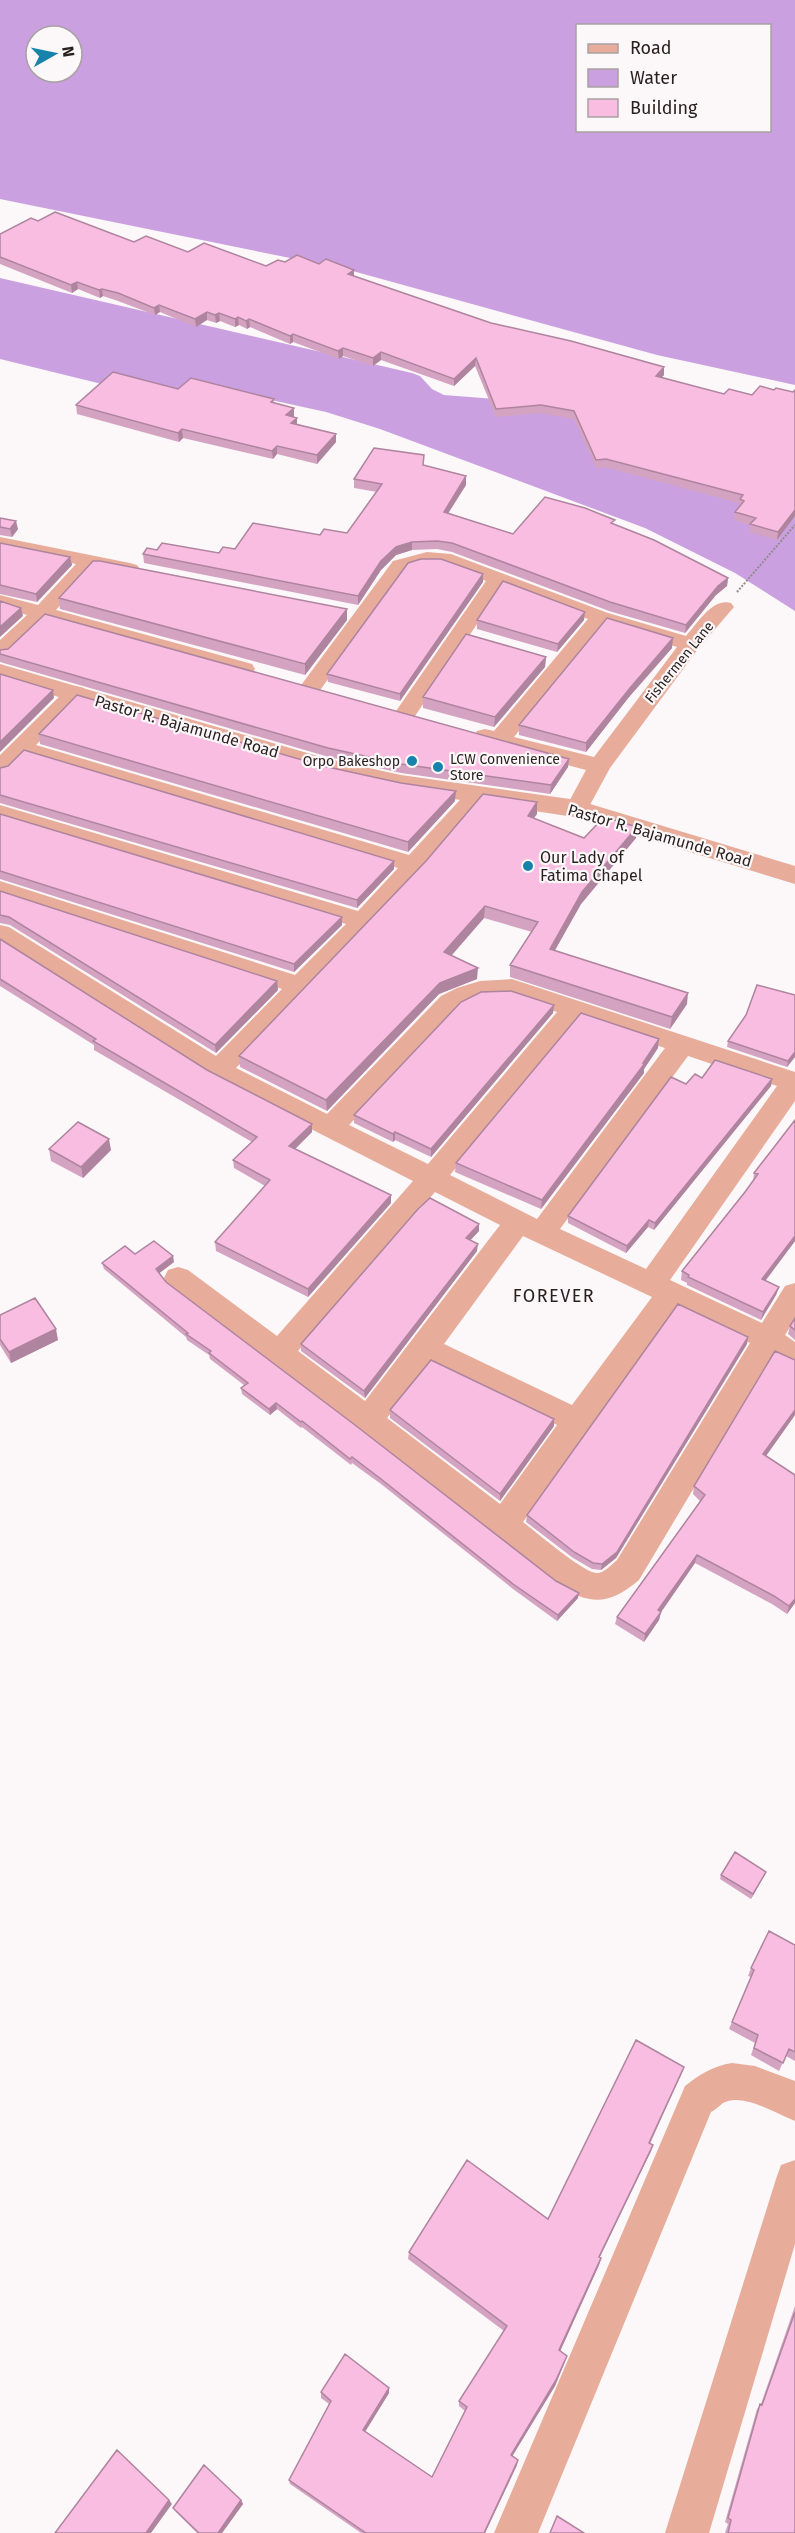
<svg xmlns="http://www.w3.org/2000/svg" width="795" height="2533" font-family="'Fira Sans',sans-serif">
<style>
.water{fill:#cba0e1;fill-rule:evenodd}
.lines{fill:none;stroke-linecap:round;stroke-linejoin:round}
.path{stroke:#938c8d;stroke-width:2;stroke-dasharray:2 1.5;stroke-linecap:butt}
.minor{fill:#e7ad9a;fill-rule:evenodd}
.tertiary{fill:#e7ad9a;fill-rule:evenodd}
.wall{fill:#d5a3c2}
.shaded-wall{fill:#ae849e}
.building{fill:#f8bde1;stroke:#ae849e;stroke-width:1.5}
.poi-dot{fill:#1783ab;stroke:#fcf7f8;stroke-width:2}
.labels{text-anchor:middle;stroke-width:4.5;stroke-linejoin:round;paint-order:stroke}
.far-street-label{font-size:14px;fill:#281f20;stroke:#fcf7f8}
.far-poi-label{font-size:14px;fill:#281f20;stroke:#fcf7f8;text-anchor:start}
.street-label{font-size:16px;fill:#281f20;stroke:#fcf7f8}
.poi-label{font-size:16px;fill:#281f20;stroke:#fcf7f8;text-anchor:start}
.neighbourhood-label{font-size:18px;letter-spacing:1.5px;fill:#281f20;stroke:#fcf7f8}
</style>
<rect width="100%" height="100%" fill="#fcf7f8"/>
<path class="water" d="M0 0H795V385L657 355 349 270 0 199ZM578 26H770V130H578ZM36 36H72V72H36Z
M0 278 412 373 420 376 432 389 444 395 508 400 605 413 795 501V611L735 573 645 528 380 429 326 412 262 398 110 386 0 359Z"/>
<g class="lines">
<path class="path" d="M737 592 795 525"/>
<path class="minor" d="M0 537 130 563 137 565 140 569 137 573 130 575 95 568 56 610 252 664 255 669 252 674 244 675 46 620 8 656 0 657V640L27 615 0 607V595L38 605 76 564 0 549Z
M427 552 451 554 608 613 686 636C698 623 712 598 731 603L734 607 698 649 610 768 585 814 577 816 569 814 565 809 586 770 477 741 474 736 477 731 485 729 494 731 588 619 502 587 413 719 405 721 397 719 394 714 486 581C460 571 434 556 407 569L318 693 310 695 302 693 299 688 393 561ZM605 625 677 647 594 757 514 737Z
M76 686 84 688 87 693 36 745 409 855 470 789 478 787 486 789 490 794 424 871 236 1068 327 1114 441 996 457 988 480 981 512 979 521 982 795 1072V1101L670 1280 762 1323 785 1286 795 1283V1319L785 1335 795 1342V1369L772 1357 639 1580C608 1606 591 1605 557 1585L357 1429 168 1286 164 1278 168 1270 178 1267 188 1270 277 1336 413 1181 209 1077 0 944V925L9 927 216 1056 282 989 0 897V881L295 975 346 924 0 820V805L358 911 398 868 25 756 8 773 0 775V755L68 688ZM494 997H511L557 1012 428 1164 349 1125 459 1008 480 998ZM579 1020 665 1048 537 1219 450 1175ZM688 1056 777 1086 646 1269 560 1229ZM435 1192 500 1225 365 1401 298 1351ZM523 1236 652 1297 572 1405 444 1344ZM676 1308 750 1343 617 1560C611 1565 604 1573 597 1573 585 1574 535 1531 523 1522ZM430 1364 557 1425 500 1504 387 1418Z
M732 2063 755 2066 795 2081V2121C777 2114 742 2092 723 2103 719 2106 715 2110 711 2112L538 2533H494L685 2086C700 2074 713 2066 732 2063Z
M795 2160V2244L709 2533H665L776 2179 781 2165Z"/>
<path class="tertiary" d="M0 664 328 759 401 775 577 800 795 866V884L574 817 401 791 324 774 0 680Z"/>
</g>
<path class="wall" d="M38 221 134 242 266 266 285 262 354 276 491 323 664 375 661 378 724 394 752 395 774 390 793 392 795 390V516L777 540 749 532 750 525 734 520 735 512 739 507V503L605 467 596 468 574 419 540 413 496 417 475 366 454 386 381 360 373 366 343 356 339 359 293 342 290 344 250 327 247 329 239 325 235 327 220 321 216 323 207 320 196 327 160 312 155 315 118 301 103 296 100 298 78 289 72 293 0 264V234Z
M178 389 274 399V403L294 417 297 418V424L336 442 317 464 277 454 273 459 183 438 179 442 77 414 76 405Z
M424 465 466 476V485L448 513 513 534 614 524 728 578 727 586 716 595 685 633 609 611 452 552 437 549 412 550 396 555 381 570 358 605 144 563 143 554 157 550 219 553 235 549 320 535 347 533 377 492 354 488V479Z
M0 518 18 529 12 537 0 535Z
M0 543 70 557 72 565 37 602 0 594Z
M483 582 400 701 328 682 327 674Z
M59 598 347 609V620L305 675 60 609Z
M477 620H584L557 652 477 629Z
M672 648 629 697 586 752 519 735V725Z
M0 650 569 759 568 767 550 794 401 773 329 757 0 662Z
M546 657 545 667 494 727 423 708V697Z
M39 734 323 766 455 801 408 852 40 744Z
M0 768 394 861V869L357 908 0 803Z
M537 802V814L534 818 584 838 637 827 636 838 581 904 554 951 687 1004 670 1029 510 977V965L532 932 484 918 451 956 477 979 439 994 327 1111 240 1067 239 1056Z
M0 814 342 925 294 972 0 879Z
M0 891 277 981 278 990 216 1053 10 925 0 923Z
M0 939 207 1070 312 1132 295 1149 391 1203 308 1297 216 1251 215 1242 265 1186 234 1168 233 1160 252 1142 94 1050V1045L0 986Z
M795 995V1057L787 1067 727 1047 728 1041Z
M554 1005 553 1013 431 1157 395 1140 393 1142 354 1123V1115Z
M658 1048 644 1069V1073L541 1209 455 1172 456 1163Z
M772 1079 771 1086 654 1230 648 1227 626 1253 568 1223V1216L686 1084Z
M795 1120V1241L765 1281 779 1287 776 1295 761 1320 687 1285V1283L681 1280 682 1271 745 1192 753 1182 754 1173Z
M49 1149 111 1150 83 1178 51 1161Z
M479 1231 470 1240 477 1251 365 1398 301 1351V1344Z
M135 1254 174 1262 159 1273 166 1282 578 1598 557 1621 513 1589 381 1484 352 1463 351 1465 302 1427 301 1428 277 1409 270 1415 242 1394 241 1388 244 1385 210 1359 209 1355 187 1340 186 1337 104 1269 102 1263Z
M0 1315 58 1340 11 1363 0 1345Z
M795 1318V1340L788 1334 790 1326Z
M747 1344 616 1558 601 1570 592 1569 573 1558 526 1522 527 1515Z
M795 1360V1415L766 1456 795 1475V1603L787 1614 772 1604 695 1563 661 1612 659 1620 644 1642 615 1624 617 1617 700 1501 693 1494 694 1486Z
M390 1410 554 1426 500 1501 390 1418Z
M766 1872 751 1899 720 1879 721 1875Z
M795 1945V2061L786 2056 779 2071 751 2055 755 2043 729 2029 751 1977 748 1976 751 1968Z
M684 2067 650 2144 653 2145 650 2153 599 2257 601 2258 599 2265 560 2351 565 2362 555 2386 512 2456 517 2465 485 2533H361L290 2484 289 2480 329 2404 321 2398V2392L389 2388V2393L365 2432 432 2477 465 2411 459 2406V2401L504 2331 408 2259 409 2252 548 2219Z
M795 2306V2533H725L728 2524 725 2522 757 2409 761 2404Z
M241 2500 243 2504 222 2533H197L175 2511 173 2508Z"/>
<path class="shaded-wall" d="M354 270V278L348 274Z
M77 282 78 289 72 293 71 285Z
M102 289 103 296 100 298 99 290Z
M159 305 160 312 155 315 154 308Z
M207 312V320L196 327 195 319Z
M219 313 220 321 216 323 215 315Z
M238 317 239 325 235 327V319Z
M249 319 250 327 247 329 246 321Z
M293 334V342L290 344V336Z
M343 348V356L339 359 338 351Z
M381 352V360L373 366V358Z
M476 358 475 366 454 386V379Z
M664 367V375L655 384 656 376Z
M294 408V417L287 424 286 415Z
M297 418V426L291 423Z
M182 429 183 438 179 442 178 433Z
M336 434V442L317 464V455Z
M277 446V454L273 459 272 451Z
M466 476V485L444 520V512Z
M795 510V516L777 540 778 532Z
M16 521 18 529 12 537 10 529Z
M412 542V550L396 555 381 570 358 605V596L381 561 396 547Z
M70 557 72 565 37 602 36 594Z
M483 574V582L400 701V694Z
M728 578 727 586 716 595 685 633 686 625 718 586Z
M21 608 23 616 0 637V627Z
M347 609V620L305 675V664Z
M585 612 584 620 557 652 558 644Z
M673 638 672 648 629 697 586 752V743L630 688Z
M546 657 545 667 494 727 495 717Z
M53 690 54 698 0 752V742Z
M569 759 568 767 550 794 551 785Z
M456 791 455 801 408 852V842Z
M537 802V814L527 827 528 816Z
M637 827 636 838 581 904 549 961 550 949 582 892Z
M394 861V869L357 908V900Z
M485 906 484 918 444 964V952Z
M342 917V925L294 972V964Z
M478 968 477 979 439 994 327 1111 326 1100 440 983Z
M277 981 278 990 216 1053 215 1045Z
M688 993 687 1004 670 1029 672 1017Z
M554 1005 553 1013 431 1157V1149Z
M659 1039 658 1048 644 1069V1073L541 1209 542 1200 643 1063Z
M795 1052V1057L787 1067 788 1061Z
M772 1079 771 1086 654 1230 655 1223Z
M312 1124V1132L289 1155V1146Z
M395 1132V1140L393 1142V1134Z
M109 1139 111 1150 83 1178 81 1167Z
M391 1195V1203L308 1297V1289Z
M649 1220 648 1227 626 1253 627 1246Z
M479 1224V1231L466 1245V1238Z
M795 1236V1241L760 1288 762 1279Z
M478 1244 477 1251 365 1398 364 1391Z
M173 1256 174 1262 157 1275 156 1269Z
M779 1287 776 1295 761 1320 763 1312Z
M56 1329 58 1340 11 1363 9 1352Z
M748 1337 747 1344 616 1558 601 1570 602 1564Z
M276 1403 277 1409 270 1415 269 1409Z
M795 1410V1415L761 1463 763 1454Z
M554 1419V1426L500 1501V1494Z
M697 1555 695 1563 657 1618 658 1610Z
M579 1593 578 1598 557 1621 558 1615Z
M795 1599V1603L787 1614 789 1606Z
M661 1612 659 1620 644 1642 645 1634Z
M766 1872 764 1876 751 1899 753 1894Z
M684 2067 681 2075 646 2150 649 2143Z
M653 2145 650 2153 597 2263 599 2257Z
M601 2258 599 2265 558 2356 559 2350Z
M567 2356 555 2386 510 2460 511 2455Z
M389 2388V2393L363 2435V2430Z
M518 2460 517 2465 485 2533H484Z
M169 2500 172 2504 151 2533H146Z
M241 2500 243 2504 222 2533H218Z"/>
<path class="building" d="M55 212 134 242 146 236 188 252 204 243 266 266 278 260 285 262 297 255 319 264 326 259 354 270 348 274 491 323 571 341 664 367 656 376 724 394 729 389 752 395 760 386 774 390 776 388 793 392 795 390V510L778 532 750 524 756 518 735 512 744 501 740 499 743 495 606 459 596 460 574 411 541 405 496 409 476 358 454 379 381 352 373 358 343 348 338 351 293 334 290 336 249 319 246 321 238 317 235 319 219 313 215 315 207 312 195 319 159 305 154 308 118 293 102 289 99 290 77 282 71 285 0 257V234L31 218 38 221Z
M113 372 178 389 191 378 274 399 271 402 294 408 286 415 297 418 291 423 336 434 317 455 277 446 272 451 182 429 178 433 76 405Z
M374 448 424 455 423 465 466 476 444 512 513 534 545 497 585 508 615 520 611 523 654 540 728 578 718 586 686 625 610 602 452 543 437 541 412 542 396 547 381 561 358 596 143 554 147 548 157 550 162 543 219 553 223 547 235 549 253 523 320 535 324 529 347 533 382 484 354 479Z
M0 518 16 521 10 529 0 527Z
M0 543 70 557 36 594 0 585Z
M421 559H441L483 574 400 694 327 674 408 563Z
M93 561H100L347 609 305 664 59 598Z
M503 581 585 612 558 644 477 620Z
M0 601 21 608 0 627Z
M45 614 569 759 551 785 401 764 328 748 0 654V650L8 649Z
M607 618 673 638 630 688 586 743 519 725Z
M466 634 546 657 495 717 423 697Z
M0 674 53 690 0 742Z
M77 695 323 766 401 783 456 791 408 842 39 734Z
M24 750 394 861 357 900 0 795V768L8 766Z
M483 794 537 802 528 816 584 838 604 817 637 827 582 892 550 949 688 993 672 1017 510 965 538 922 485 906 444 952 478 968 440 983 326 1100 239 1056 426 861Z
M0 814 342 917 294 964 0 871Z
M0 891 277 981 215 1045 9 917 0 915Z
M0 939 207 1070 312 1124 289 1146 391 1195 308 1289 215 1242 270 1180 233 1160 257 1137 93 1041 96 1039 0 979Z
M757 985 795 995V1052L788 1061 728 1041 746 1015Z
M511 991 554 1005 431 1149 395 1132 393 1134 354 1115 461 1002 481 992Z
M581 1013 659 1039 643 1063H645L542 1200 456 1163Z
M715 1060 772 1079 655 1223 649 1220 627 1246 568 1216 671 1077 686 1084 695 1074 702 1078Z
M795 1120V1236L762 1279 779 1287 763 1312 688 1277 689 1275 682 1271 745 1192 758 1174 754 1173Z
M78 1122 109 1139 81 1167 49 1149Z
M430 1198 479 1224 466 1238 478 1244 364 1391 301 1344 418 1209Z
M154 1241 173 1256 156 1269 166 1282 355 1425 556 1581 579 1593 558 1615 513 1584 381 1479 352 1457 350 1459 302 1421 301 1422 276 1403 269 1409 241 1388 248 1383 209 1353 211 1351 186 1334 188 1333 102 1263 125 1246 135 1254Z
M35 1298 56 1329 9 1352 0 1339V1315Z
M678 1304 748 1337 617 1552 602 1564 593 1563 574 1552 527 1515Z
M795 1318V1330L790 1326Z
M775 1351 795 1360V1410L763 1454 795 1475V1599L789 1606 774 1596 697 1555 658 1610 661 1612 645 1634 617 1617 705 1495 694 1486Z
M431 1360 554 1419 500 1494 390 1410Z
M735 1852 766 1872 753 1894 721 1875Z
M769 1931 795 1945V2052L789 2049 783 2063 754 2048 758 2035 732 2022 754 1970 751 1968Z
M636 2040 684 2067 649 2143 653 2145 599 2257 601 2258 559 2350 567 2356 556 2380 511 2455 518 2460 484 2533H366L289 2480 331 2401 321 2392 345 2354 389 2388 363 2430 432 2477 467 2407 459 2401 507 2326 409 2252 467 2160 548 2219Z
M795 2312V2533H728L731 2520 728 2518 760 2404 762 2405Z
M117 2450 169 2500 146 2533H55Z
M204 2465 241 2500 218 2533H199L173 2508Z
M557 2516 584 2533H550Z"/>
<g class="poi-dot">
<circle cx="412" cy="761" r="6"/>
<circle cx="438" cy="767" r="6"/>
<circle cx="528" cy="866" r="6"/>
</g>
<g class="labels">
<g class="far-street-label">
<text transform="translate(679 662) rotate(-51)" y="5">Fishermen Lane</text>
</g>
<g class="far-poi-label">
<text x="450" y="764">LCW Convenience<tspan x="450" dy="16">Store</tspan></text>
<text x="400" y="766" text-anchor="end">Orpo Bakeshop</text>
</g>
<g class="street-label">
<text transform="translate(187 726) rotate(16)" y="6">Pastor R. Bajamunde Road</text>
<text transform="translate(660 835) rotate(16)" y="6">Pastor R. Bajamunde Road</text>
</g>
<g class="poi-label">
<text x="540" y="863">Our Lady of<tspan x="540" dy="18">Fatima Chapel</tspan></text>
</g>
<g class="neighbourhood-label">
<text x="554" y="1302">FOREVER</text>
</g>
</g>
<rect x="576" y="24" width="195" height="108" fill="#fcf7f8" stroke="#a7a1a2" stroke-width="1.5"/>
<rect x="588" y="44" width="30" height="9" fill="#e7ad9a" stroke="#a7a1a2" stroke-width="1.5"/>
<text x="630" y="54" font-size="18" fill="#281f20">Road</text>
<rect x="588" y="69" width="30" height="18" fill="#cba0e1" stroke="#a7a1a2" stroke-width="1.5"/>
<text x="630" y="84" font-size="18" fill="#281f20">Water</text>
<rect x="588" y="99" width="30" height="18" fill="#f8bde1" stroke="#a7a1a2" stroke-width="1.5"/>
<text x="630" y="114" font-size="18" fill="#281f20">Building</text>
<g transform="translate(54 54) rotate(81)"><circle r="28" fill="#fcf7f8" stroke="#a7a1a2" stroke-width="1.5"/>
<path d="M0-4.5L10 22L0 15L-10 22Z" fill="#1783ab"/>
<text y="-9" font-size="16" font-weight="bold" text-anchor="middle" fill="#281f20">N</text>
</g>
</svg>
